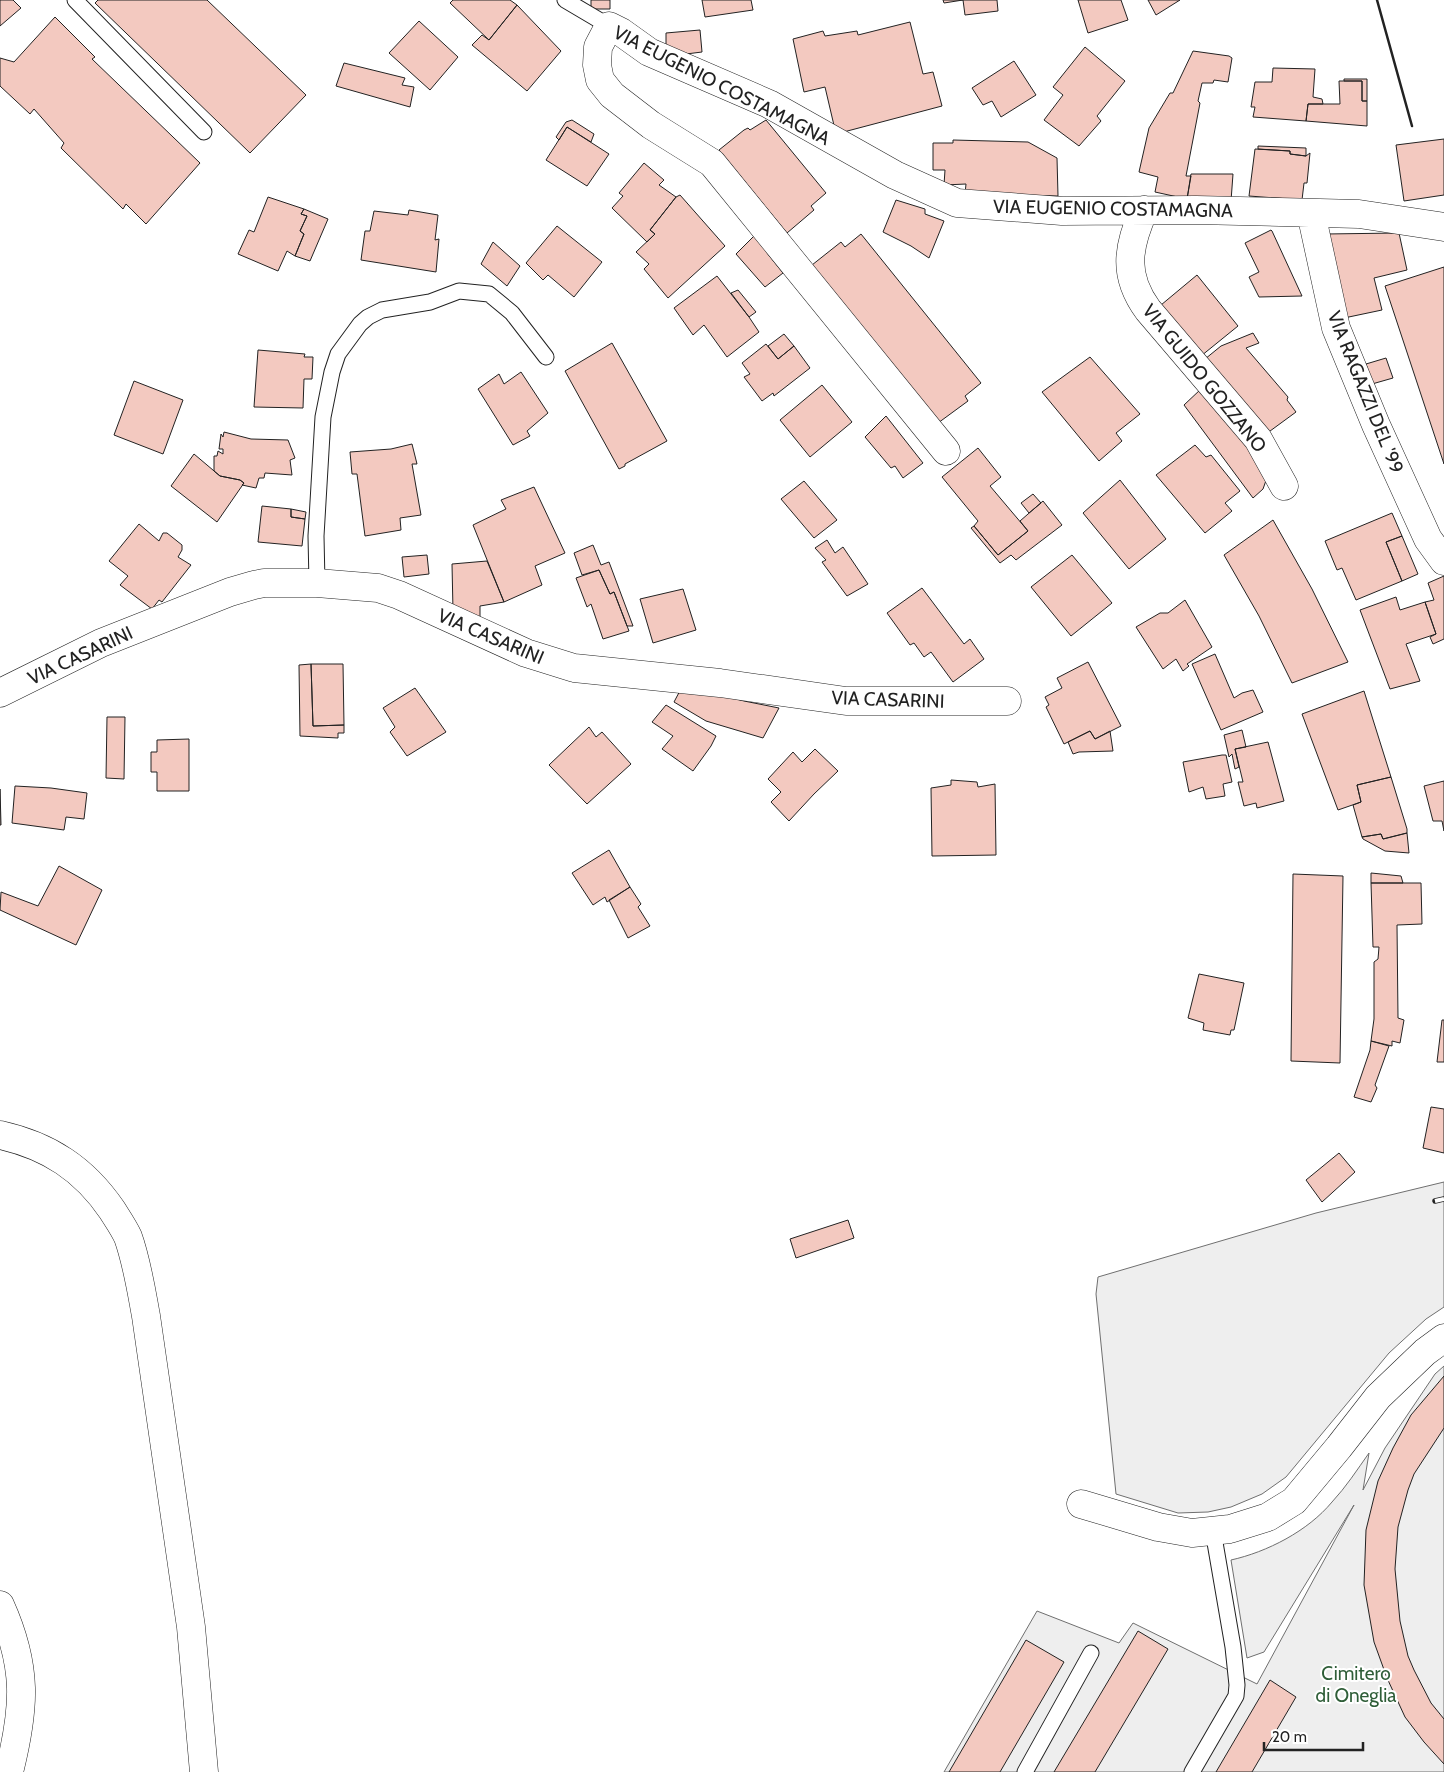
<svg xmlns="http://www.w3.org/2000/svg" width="1444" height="1772" font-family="Cabin,sans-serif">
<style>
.green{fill:#eee;stroke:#6f6f6f}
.building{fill:#f3c9c0;stroke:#222}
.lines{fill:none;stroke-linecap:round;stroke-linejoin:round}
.service-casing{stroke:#222;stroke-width:17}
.minor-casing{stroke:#222;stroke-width:29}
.motorway-casing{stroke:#222;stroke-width:29}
.service{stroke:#fff;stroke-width:15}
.minor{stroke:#fff;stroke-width:28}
.motorway{stroke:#fff;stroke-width:28}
.rail-casing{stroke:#222;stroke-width:5.5}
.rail{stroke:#fff;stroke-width:4;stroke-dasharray:11;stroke-linecap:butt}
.wall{stroke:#222;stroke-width:2.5}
.labels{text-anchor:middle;stroke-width:4;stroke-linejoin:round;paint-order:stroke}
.street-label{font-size:19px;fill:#222;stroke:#fff}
.park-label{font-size:19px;fill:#2f5e38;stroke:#fff}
</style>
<rect width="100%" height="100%" fill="#fff"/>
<path class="green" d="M1444 1182V1307L1426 1319 1389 1353 1286 1477 1262 1494 1231 1507 1208 1512 1178 1513 1116 1494 1096 1294 1098 1277 1316 1213Z
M1444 1366V1772H944L1037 1611 1119 1643 1133 1623 1257 1684 1354 1505 1264 1652 1247 1658 1231 1560C1267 1552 1308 1531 1332 1502 1346 1487 1357 1470 1369 1453L1363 1490 1385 1448 1435 1374Z"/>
<path class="building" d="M0 0H13L21 8 0 26Z
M98 0H207L306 95 250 153 95 3Z
M453 0H510L517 5 489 40 450 3Z
M591 0H610V9H591Z
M702 0H751L753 10 705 17Z
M943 0H963L944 3Z
M963 0H997L998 11 965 15Z
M1078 0H1121L1128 20 1088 33Z
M1148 0H1180L1156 15Z
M517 5 561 51 527 91 472 45 482 35 489 40Z
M55 17 95 57 92 59 200 163 146 224 126 204 123 209 61 148 64 143 34 109 30 114 0 86V58L14 62Z
M419 21 458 57 430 90 389 53Z
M910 22 923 74 933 72 942 106 836 134 825 87 804 92 793 39 823 31 825 36 857 31 858 35Z
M700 30 702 52 678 55 666 52V33Z
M1085 47 1125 81 1097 116 1101 121 1079 146 1044 120 1063 95 1053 87Z
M1193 51 1229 56 1232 58 1228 82 1214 80 1213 83H1202L1198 101 1200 103 1186 176H1191L1187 199 1155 192 1158 177 1139 172 1149 128 1170 93H1173Z
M1014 61 1036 95 1001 117 992 101 983 105 972 88Z
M344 63 405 78 402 85 414 87 410 107 336 86Z
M1273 68 1315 69 1313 97 1322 99 1323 104H1308L1306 121 1253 117 1255 107H1251L1255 82H1272Z
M1344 79H1367V101H1362V81H1344Z
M1339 81H1362V101H1367V126L1306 121 1308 104H1340Z
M572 120 594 134 591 142 567 127 559 140 556 137 566 122Z
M766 120 826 193 811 206 814 210 787 233 719 150 744 130 748 128 750 130Z
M567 127 609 154 587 186 546 160Z
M1444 139V195L1404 201 1396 145Z
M953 140 1028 142 1057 158 1058 196 965 194 966 184 944 185 945 170H933V143H953Z
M1258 146 1306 148V156L1290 154V151L1258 149Z
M1255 149 1290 151V154L1306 156 1310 153 1307 183H1304L1302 200 1249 196Z
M644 163 664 180 659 185 676 197 650 230 655 234 647 242 612 208 623 196 619 193Z
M1191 174H1233L1231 201 1187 199Z
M680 195 725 246 668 298 644 269 649 264 636 252 655 234 650 230 676 197Z
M268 197 304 209 301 214 307 216 300 231 304 234 295 256 287 251 278 271 238 254 249 230 254 232Z
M896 200 925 209V214L944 221 929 258 911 246 883 232Z
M304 209 328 219 310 261 295 256 304 234 300 231 307 216 301 214Z
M409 210 438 215 435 240 439 239 436 272 361 260 365 231H370L374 211 408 215Z
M557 226 602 262 574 297 548 275 543 280 526 263Z
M1271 230 1272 231 1302 296 1259 297 1249 277 1259 272 1245 243Z
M757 233 770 250 767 253 783 273 765 287 736 254Z
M1399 233 1407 270 1374 278 1382 310 1344 318 1325 234Z
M861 234 981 383 965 396 968 401 938 423 812 265 841 242 845 247Z
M493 242 520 266 507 286 481 264Z
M1444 267V464L1385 286Z
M1197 275 1238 326 1201 356 1161 305Z
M717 276 749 317 759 332 727 357 704 325 693 335 674 308Z
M738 290 756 312 749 317 731 293Z
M1253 333 1259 343 1246 348 1288 397 1287 400 1296 412 1266 434 1205 359 1221 346Z
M784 334 794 346 778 359 768 346Z
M612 343 667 441 625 464V466L619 469 565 371Z
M766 344 778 359 794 346 810 368 774 396 773 393 762 401 744 377 750 374 742 363Z
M258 350 305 354 304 357H313L312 379H304L303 408 254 407Z
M1090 357 1140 414 1116 433 1122 441 1099 461 1042 392Z
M1386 358 1393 378 1372 384 1366 364Z
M521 372 548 413 527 431 530 436 513 445 478 389 499 374 504 384Z
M134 381 183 400 163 454 114 435Z
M822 385 852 422 810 457 780 420Z
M1201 389 1269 472 1263 489 1253 498 1184 405Z
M886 416 923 463 903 478 895 466 891 468 865 437Z
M224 432 251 439 288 440 295 458 290 460 292 475 265 473 264 478H259L256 488 242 485 244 483 240 480 220 476 214 471V456H217L218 451 223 454V449H219L221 434 223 437Z
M412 444 417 464H412L421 515 400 518 401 530 365 536 357 474H352L350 452 391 449Z
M1195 445 1206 457 1211 455 1240 491 1225 503 1232 511 1205 533 1156 475Z
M978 448 1001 477 990 486 1028 531 998 555 974 526 978 521 942 477Z
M194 454 220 476 240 480 244 483 217 522 171 486Z
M1120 480 1166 539 1129 569 1083 513Z
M804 481 837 520 814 538 781 499Z
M534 487 565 553 535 566 542 585 504 602 473 525 506 509 501 500Z
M1033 494 1041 503 1029 513 1021 503Z
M1043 501 1062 525 1016 560 1011 555 1000 563 971 528 974 526 998 555 1028 531 1020 521Z
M262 506 291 509V517L305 519 302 546 258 542Z
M291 509 306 512 305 519 291 517Z
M1392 513 1402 536 1386 542 1402 581 1356 600 1342 568 1337 570 1325 541Z
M1273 520 1312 589 1348 662 1292 683 1259 616 1224 555Z
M139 524 159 541 163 533H167L182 545V550L178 557 191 565 162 602 159 600 152 609 120 585 128 576 109 561Z
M1402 536 1418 574 1402 581 1386 542Z
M827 540 835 553 843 547 868 584 847 596 822 562 826 560 815 548Z
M593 545 601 565 609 562 633 626H627L614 592 610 594 599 570 582 575 574 553Z
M427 555 429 574 404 577 402 557Z
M1072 555 1112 603 1071 636 1031 587Z
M487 561 504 602 480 606V624L453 611 452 564Z
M599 570 610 594 614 592 629 631 603 639 591 604 587 607 576 578Z
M1444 576V639L1433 644 1430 637 1436 634 1425 602 1434 600 1428 583Z
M922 588 964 644 970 639 984 659 953 682 931 652 924 657 914 643 910 645 887 613Z
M683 589 696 630 653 643 640 599Z
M1396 597 1400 610 1425 602 1436 634 1406 644 1420 681 1390 689 1360 610Z
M1185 600 1212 647 1187 664 1189 666 1183 671 1176 659 1163 669 1136 627 1160 613H1168Z
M1215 654 1234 698 1242 693 1253 690 1263 712 1221 730 1192 664Z
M1088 662 1121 726 1095 739 1090 731 1064 744 1046 707 1049 705 1045 697 1062 688 1057 678Z
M311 664H343L344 725 313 726Z
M311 664 313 726 344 725V733H338V738L300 736 299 665Z
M683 685 744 701 779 708 763 738 706 721 674 702Z
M415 688 446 732 407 756 390 732 395 727 383 708Z
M1364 691 1391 777 1357 785 1361 802 1338 810 1302 714Z
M666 705 716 736 711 746 693 771 662 749 673 736 652 722Z
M107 717H125L124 779 106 778Z
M589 727 596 737 602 732 631 764 587 804 549 765Z
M1242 730 1246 747 1235 749 1239 767 1235 769 1232 754 1229 757 1224 735Z
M1090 731 1095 739 1110 731 1113 751 1079 752 1073 754 1068 742Z
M189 739V791H157V772H151V752H157V740Z
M1268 742 1284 801 1257 808 1256 803 1244 806 1238 782H1243L1235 749Z
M815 749 838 771 814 794 789 821 771 802 781 792 768 779 793 752 802 762Z
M1222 755H1226L1232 782 1223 784 1225 796 1206 799 1203 787 1189 792 1183 762Z
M1391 777 1407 829V833L1383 839 1381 834 1362 837 1353 805 1361 802 1357 785Z
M951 780 977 782 978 787 995 784 996 855 932 856 931 788 951 785Z
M1444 781V831L1442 821H1433L1424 786Z
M15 786 51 788 87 793 84 819 66 817 64 830 12 823Z
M0 789 1 825H0Z
M1407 833 1409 853 1385 851 1363 839 1362 837 1381 834 1383 839Z
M609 850 630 887 607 902 605 897 593 905 572 873Z
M59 866 102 890 76 945 0 910 1 892 38 906Z
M1371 873 1401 876 1403 883H1371Z
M1293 874 1343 876 1340 1063 1291 1061Z
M1371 883H1421L1422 924 1397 925 1398 1018 1404 1020 1400 1043 1392 1041V1046L1371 1041 1374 1019V962L1378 959 1379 947H1373Z
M630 887 641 904 638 907 650 926 628 938 609 900Z
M1199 974 1244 983 1234 1030H1231L1230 1035 1203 1030 1204 1023 1188 1018Z
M1442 1020H1444V1062H1437Z
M1371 1041 1389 1046 1375 1085 1377 1088 1371 1102 1354 1097 1370 1050Z
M1431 1107 1444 1109V1153L1423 1148Z
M1339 1153 1355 1172 1322 1202 1306 1180Z
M848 1220 854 1238 796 1258 790 1239Z
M1444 1376V1428L1414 1474 1408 1490 1398 1527 1395 1569 1400 1621 1408 1656 1414 1670 1431 1703 1444 1719V1764L1424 1742 1405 1717 1387 1678 1374 1642 1364 1585 1366 1530 1378 1481 1393 1448 1411 1415Z
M1138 1631 1168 1649 1095 1772H1054Z
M1026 1640 1064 1662 1000 1772H949Z
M1270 1680 1296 1697 1252 1772H1216Z"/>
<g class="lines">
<defs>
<path id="service" d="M75 0 204 132
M565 0 609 26
M317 583 316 536 323 417 332 372 338 354 360 324 368 317 382 310 430 302 459 291 489 294 512 313 546 357
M1025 1772 1091 1653
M1192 1772 1236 1696 1237 1685 1233 1647 1213 1531"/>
<path id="minor" d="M1144 210C1127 248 1123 276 1148 310L1258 439 1284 486
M1311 213 1336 328 1376 425 1428 539 1444 561
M946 451 712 163 651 125 612 95 600 80 597 65 598 47 609 26 621 32 649 52 769 104 895 175 957 203 1062 211 1196 210 1359 214 1444 227
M0 693 101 643 230 592 254 585 264 583H317L378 588 399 595 526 653 574 668 720 683 846 701H1007
M1081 1504 1158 1527 1192 1533 1230 1529 1268 1517 1294 1501 1339 1447 1378 1397 1425 1352 1444 1338"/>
<path id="motorway" d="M0 1135C49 1146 84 1169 112 1210 117 1218 124 1228 128 1237 137 1262 141 1289 146 1316L191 1627 204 1772
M0 1605C28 1667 25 1708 9 1772"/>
</defs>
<use href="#service" class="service-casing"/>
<use href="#minor" class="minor-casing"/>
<use href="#motorway" class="motorway-casing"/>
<use href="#service" class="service"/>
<use href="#minor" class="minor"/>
<use href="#motorway" class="motorway"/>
<defs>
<path id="rail" d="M1435 1201 1444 1199"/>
</defs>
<use href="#rail" class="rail-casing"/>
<use href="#rail" class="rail"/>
<path class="wall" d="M1377 0 1412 126"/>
</g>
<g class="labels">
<g class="street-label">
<text transform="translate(722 85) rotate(27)" y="7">VIA EUGENIO COSTAMAGNA</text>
<text transform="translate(1113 208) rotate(1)" y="7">VIA EUGENIO COSTAMAGNA</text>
<text transform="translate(1205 378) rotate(51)" y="7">VIA GUIDO GOZZANO</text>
<text transform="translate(1366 392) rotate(68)" y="7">VIA RAGAZZI DEL '99</text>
<text transform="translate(491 636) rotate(23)" y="7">VIA CASARINI</text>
<text transform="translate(80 655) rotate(-25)" y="7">VIA CASARINI</text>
<text transform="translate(888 699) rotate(2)" y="7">VIA CASARINI</text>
</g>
<g class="park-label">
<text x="1356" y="1680">Cimitero<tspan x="1356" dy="22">di Oneglia</tspan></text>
</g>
</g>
<path d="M1264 1742v8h99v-8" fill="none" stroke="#222222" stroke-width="2.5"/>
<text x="1272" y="1742" font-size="15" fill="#222222" stroke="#ffffff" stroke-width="4" paint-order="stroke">20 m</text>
</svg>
